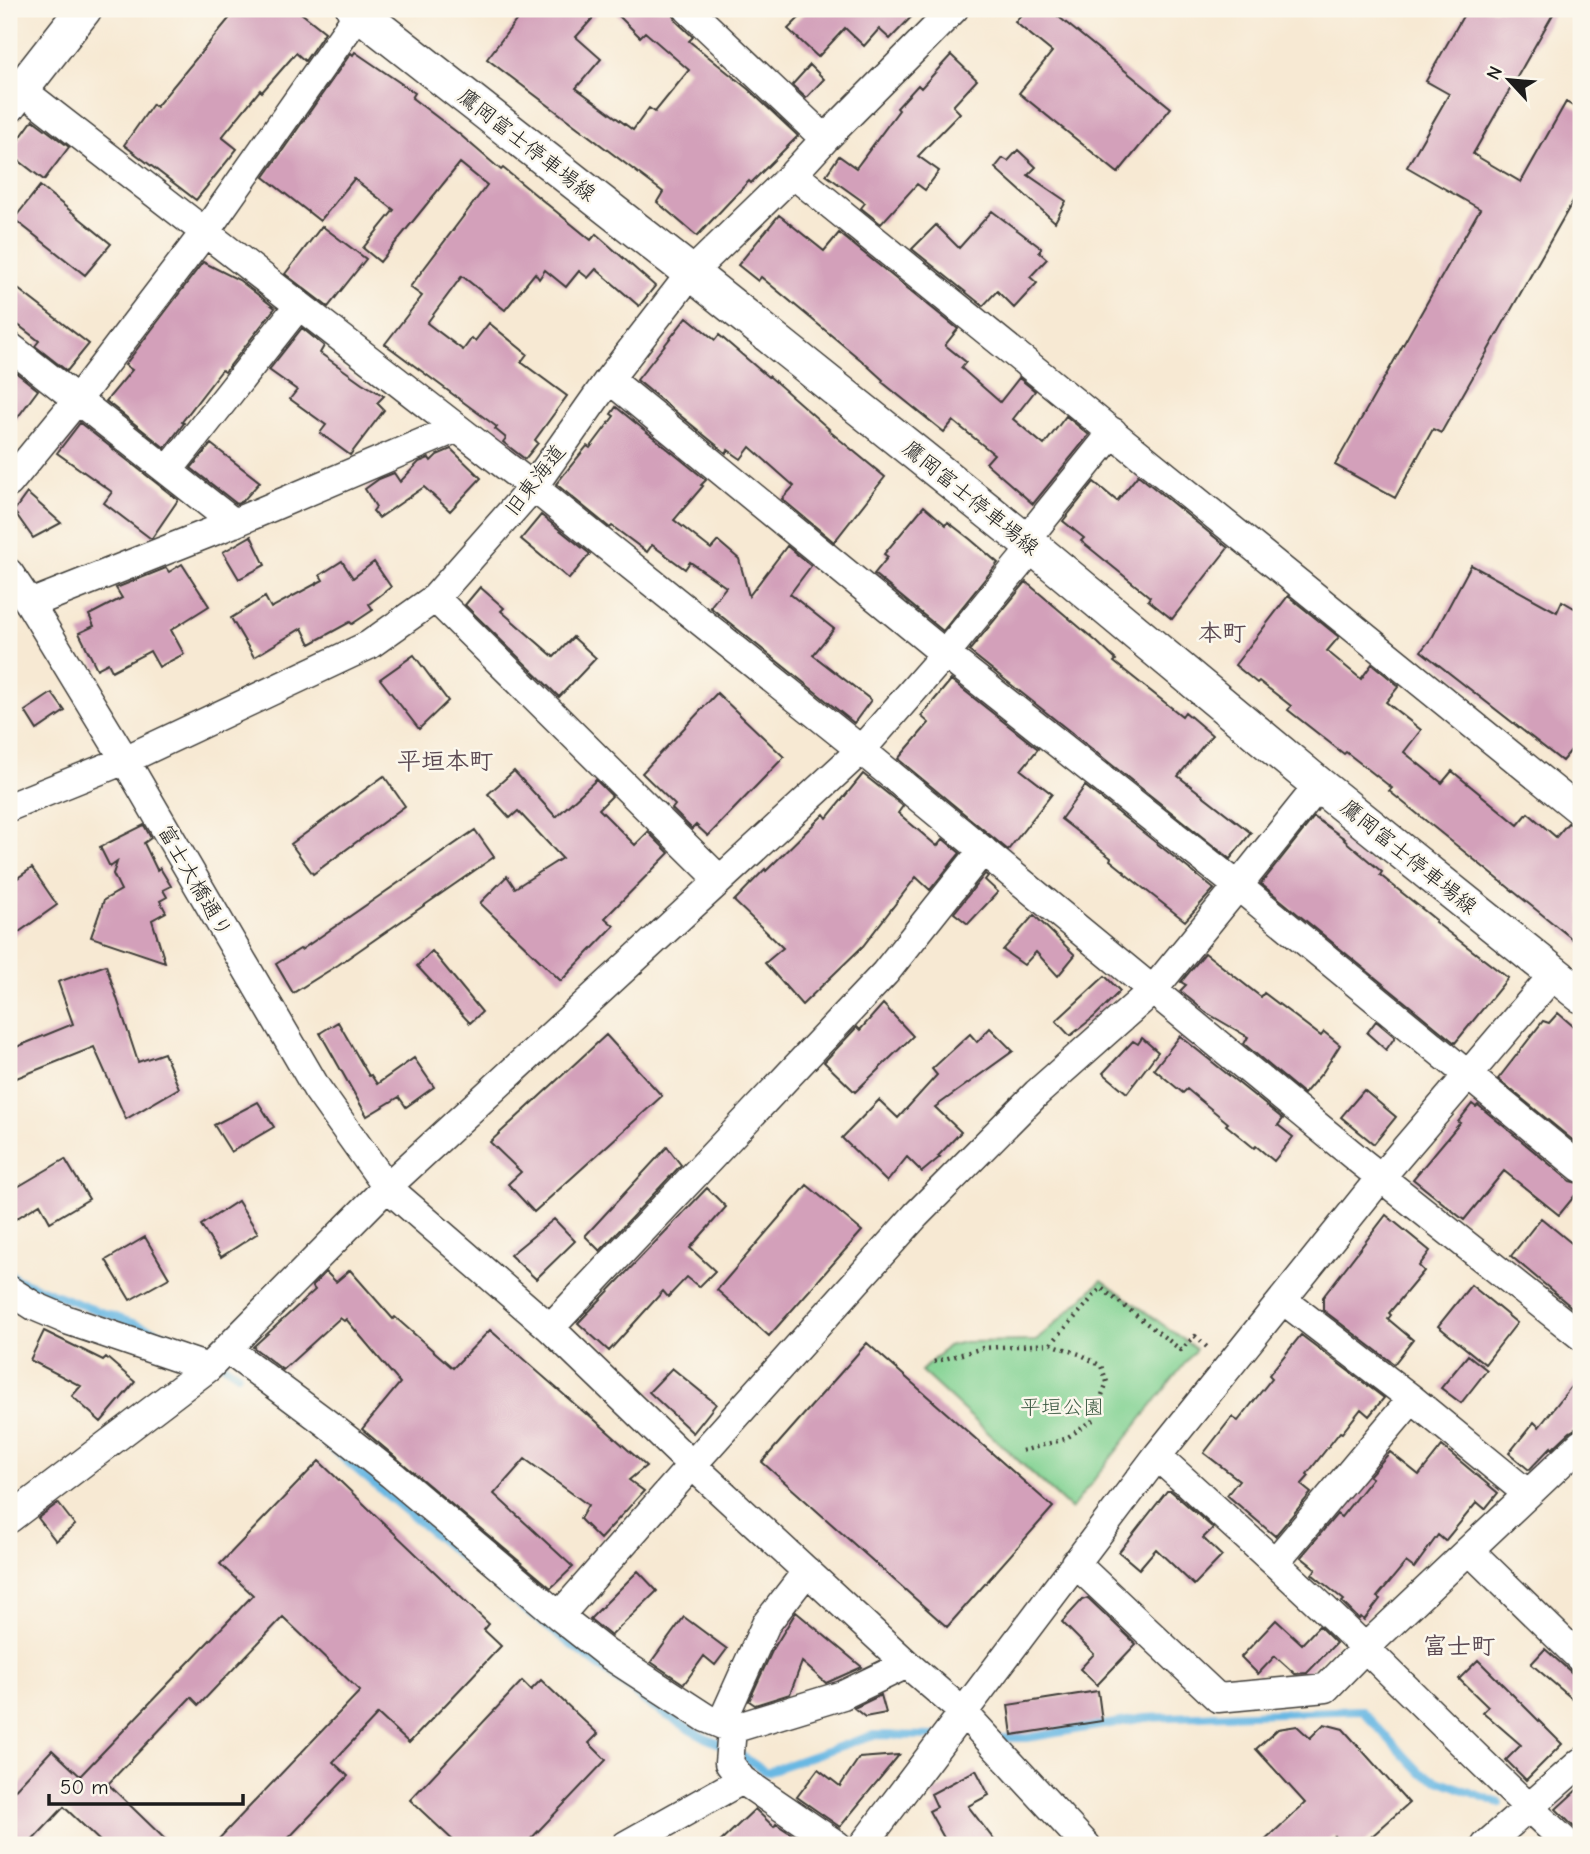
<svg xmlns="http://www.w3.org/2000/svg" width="1590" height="1854" font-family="'Comic Neue','Klee One',sans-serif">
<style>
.green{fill:#81d292;stroke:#4e7757;stroke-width:2}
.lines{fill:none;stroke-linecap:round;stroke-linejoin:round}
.stream{stroke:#69b8e3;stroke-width:8}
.building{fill:#d3a0ba}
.minor-casing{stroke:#3d3b37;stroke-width:31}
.major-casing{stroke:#3d3b37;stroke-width:38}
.path{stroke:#3d3b37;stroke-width:4.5;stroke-dasharray:2 5;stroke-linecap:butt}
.minor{stroke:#fff;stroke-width:28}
.major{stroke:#fff;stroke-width:35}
.labels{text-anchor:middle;stroke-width:5;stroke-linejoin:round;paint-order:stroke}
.street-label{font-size:21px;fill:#1c1c1c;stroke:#fbf7ec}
.park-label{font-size:21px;fill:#3f5c45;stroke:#fbf7ec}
.quarter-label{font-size:24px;font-weight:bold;fill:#5c4a53;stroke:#fbf7ec}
</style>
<rect width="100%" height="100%" fill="#fbf7ec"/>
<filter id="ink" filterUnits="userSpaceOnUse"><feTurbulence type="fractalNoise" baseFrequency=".0143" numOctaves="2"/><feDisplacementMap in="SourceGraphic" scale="14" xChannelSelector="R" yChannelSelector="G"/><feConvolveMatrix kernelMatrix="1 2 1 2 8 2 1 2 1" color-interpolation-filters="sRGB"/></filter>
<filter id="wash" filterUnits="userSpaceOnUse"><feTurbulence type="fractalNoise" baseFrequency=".00686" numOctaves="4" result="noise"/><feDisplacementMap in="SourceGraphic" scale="28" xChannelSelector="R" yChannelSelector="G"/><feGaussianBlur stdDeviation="1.57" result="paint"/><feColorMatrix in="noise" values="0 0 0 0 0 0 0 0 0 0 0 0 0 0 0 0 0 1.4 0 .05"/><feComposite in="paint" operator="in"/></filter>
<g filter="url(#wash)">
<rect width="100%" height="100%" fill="#f7e9d3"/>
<path class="green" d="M1102 1280 1196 1349 1071 1509 921 1371 948 1346 964 1342 1036 1341Z"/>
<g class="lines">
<path class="stream" d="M9 1272 16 1279 87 1307 193 1344 238 1374
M279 1405 511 1599 652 1707 705 1738 732 1749 766 1772 873 1735 936 1736
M998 1738H1027L1145 1718 1361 1710 1422 1774 1499 1803"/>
</g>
<g id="blocks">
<path class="building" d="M237 9H296L325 32 305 61 296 53 262 92 260 90 222 137 237 149 196 200 124 145 153 104 156 107Z
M525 9H601L576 37 601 59 576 88 633 130 649 108 655 112 689 70 645 32 640 37 612 9H672V14L676 21 693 37 689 41 748 89 798 136 751 183 749 181 697 236 657 202 663 192 487 59Z
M808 9H919L890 39 879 29 864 46 845 28 818 57 788 29Z
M1026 9H1049L1171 108 1118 173 1019 93 1052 52 1015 22Z
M1467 9H1556L1473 154 1521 182 1566 102 1581 111V187L1441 433 1433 429 1395 498 1335 465 1480 209 1407 167 1449 94 1426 81Z
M355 52 415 93 412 98 458 133 501 170 503 168 591 240 596 234 655 286 639 306 596 269 588 278 579 271 566 287 545 270 539 279 535 273 505 310 462 276 427 323 463 350 472 338 475 341 489 323 527 354 521 362 567 396 535 440 538 443 525 459 503 442 506 438 495 429 497 427 385 344 422 296 410 287 487 185 460 163 380 262 363 248 394 210 354 179 320 221 264 177 351 53 353 55Z
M951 55 977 80 953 106 960 113 918 156 939 171 925 190 917 184 881 224 861 208 865 203 826 175 839 156 856 168 899 110 897 108 918 85 921 88Z
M810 65 824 79 806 98 792 85Z
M33 120 69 147 44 180 9 153Z
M1018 150 1036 167 1028 175 1066 201 1055 222 995 168 1003 158 1008 161Z
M40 186 111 244 85 275 14 219Z
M992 211 1041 248 1039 252 1047 259 1030 277 1037 283 1014 308 997 291 983 306 912 249 936 225 959 248Z
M779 215 824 251 839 233 958 329 945 345 966 362 961 368 1000 402 1019 378 1035 391 1013 419 1044 445 1066 416 1089 435 1033 504 986 463 994 454 953 421 944 432 882 382 883 380 861 360 761 277 758 281 738 265Z
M322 226 366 259 328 307 285 274Z
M203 262 239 280 275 308 225 372 222 370 182 422 184 423 165 448 106 401 132 370 125 365Z
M9 282 89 344 67 371 35 346 39 341 9 318Z
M687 317 715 340 719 335 768 377 769 376 829 429 828 430 885 477 834 542 782 499 794 486 750 447 741 459 728 450 726 453 637 380Z
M302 328 324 346 320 353 362 383 384 396 377 403 384 410 350 455 320 433 326 425 290 399 297 390 269 370Z
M14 371 38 390 9 429V379Z
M616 407 706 480 701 485 703 486 674 520 711 549 718 541 739 559 749 596 787 546 811 566 790 594 834 629 813 655 871 700 854 723 710 607 726 587 690 562 685 569 652 545 647 552 612 526 610 528 556 484 587 446 590 448 614 416 611 414Z
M80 423 178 500 152 538H150L104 503 112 492 57 453Z
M211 444 260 482 243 501 237 504 191 468Z
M451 449 481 478 450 511 424 487 379 518 373 511 376 507 365 489 379 479 394 473 400 482 419 462 429 458 431 461 437 455Z
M1138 475 1228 548 1172 619 1148 600 1150 597 1081 541 1084 538 1063 521 1094 482 1117 501Z
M27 493 61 523 33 538 14 511Z
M924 506 946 525 948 522 970 539 998 563 943 631 874 574 888 557 884 554Z
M541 515 590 554 569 579 521 539Z
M251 536 265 565 239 579 223 552Z
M342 561 353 578 374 562 391 587 369 604 373 610 352 624 350 622 310 644 302 628 254 657 231 618 265 597 271 608 323 580 320 575Z
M182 564 209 606 171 630 184 654 159 667 150 651 112 671 108 663 97 669 79 633 94 626 89 615 122 598 116 588 166 568 169 572Z
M1471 565 1557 612 1562 601 1581 612V756L1572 749 1562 761 1421 651 1433 636Z
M1026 582 1097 642 1116 660 1114 662 1182 716 1185 712 1212 735 1178 776 1251 833 1230 859 969 651Z
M480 587 504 608 501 611 554 657 573 637 596 658 559 697 465 605Z
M1288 596 1339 637 1327 651 1361 679 1372 664 1399 686 1386 702 1421 730 1404 752 1442 783 1452 771 1518 825 1528 813 1556 837 1568 823 1578 828H1581V946L1389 791 1392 788 1346 752 1344 754 1288 710 1291 706 1259 681 1257 683 1235 665Z
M414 655 448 701 419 729 380 679Z
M951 680 1038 749 1021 770 1052 794 1008 850 898 759 929 723 921 716Z
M52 693 65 711 37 730 25 711Z
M717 693 784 757 708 836 696 825 692 829 672 809 675 805 642 773Z
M514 771 556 817 596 780 612 796 599 809 635 845 648 832 669 853 605 918 614 926 561 981 480 903 507 876 515 888 562 858 518 811 510 818 488 794Z
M863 774 903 806 898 813 937 846 943 839 960 853 930 890 916 877 863 946 802 1005 765 963 783 948 734 901 765 869 766 871 824 814 827 818Z
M384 776 405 806 313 874 291 844Z
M1085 786 1214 889 1185 921 1124 873 1125 872 1110 860 1111 858 1061 819Z
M1314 817 1345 839 1344 840 1382 872 1380 875 1436 920 1435 922 1508 978 1455 1043 1261 884Z
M144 825 151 838 144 843 157 870 160 868 171 886 163 890 167 897 160 901 166 912 152 920 165 962 91 937 104 900 121 890 113 874 117 862 110 867 100 847Z
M475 830 494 857 338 965 293 993 276 964 300 949 301 950Z
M32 868 57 905 9 939V884Z
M985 874 988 876 985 880 998 892 968 924 954 913Z
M1034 915 1075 955 1058 976 1036 952 1024 965 1003 950Z
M432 951 482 1012 470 1023 417 966Z
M1205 953 1261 997 1264 993 1321 1036 1324 1032 1340 1045 1323 1072 1304 1094 1244 1044 1248 1037 1207 1013 1180 991 1186 985 1181 982Z
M106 965 138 1062 164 1053 179 1088 126 1119 94 1047 9 1081V1050L73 1024 58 982Z
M1105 976 1120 991 1094 1017 1070 1036 1056 1021Z
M883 1004 913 1036 855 1092 824 1062 857 1027 860 1030Z
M1558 1013 1581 1033V1147L1498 1079 1543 1021 1549 1023Z
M1376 1021 1395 1037 1386 1050 1367 1033Z
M338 1022 369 1076 371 1075 377 1084 414 1058 434 1087 406 1107 399 1097 367 1116 320 1033Z
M990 1028 1013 1051 935 1107 961 1132 938 1156 940 1157 922 1172 907 1157 887 1182 842 1138 879 1100 898 1118 937 1075 932 1069 970 1034 977 1042Z
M606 1035 662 1096 534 1212 508 1184 521 1172 490 1142Z
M1180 1036 1283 1119 1278 1125 1293 1137 1274 1161 1256 1146 1254 1148 1226 1125 1228 1123 1187 1089 1183 1093 1154 1069Z
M1142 1038 1158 1052 1127 1093 1103 1073 1133 1041 1138 1044Z
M1364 1090 1396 1117 1374 1144 1341 1117Z
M258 1102 274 1127 231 1152 214 1125Z
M1472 1104 1476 1107 1478 1105 1570 1181 1581 1184V1188L1559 1215 1504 1171 1464 1220 1413 1179 1460 1123 1458 1122Z
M667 1147 681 1165 600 1251 585 1236Z
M65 1159 89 1199 50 1222 40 1204 9 1223V1192Z
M807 1185 862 1231 769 1336 717 1290Z
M707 1188 726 1207 690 1248 715 1271 699 1287 687 1277 668 1297 663 1291 609 1351 578 1323Z
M238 1201 258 1233 221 1257 201 1225Z
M1386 1215 1430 1251 1419 1266 1424 1271 1389 1313 1391 1315 1388 1319 1413 1340 1394 1364 1323 1310V1297Z
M1541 1218 1581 1251V1315L1511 1256Z
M554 1219 575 1241 536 1279 510 1255Z
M145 1237 169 1278 130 1300 106 1260Z
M350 1270 393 1319 395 1317 453 1368 490 1330 586 1414 587 1413 646 1466 629 1480 644 1491 600 1539 580 1519 588 1505 525 1459 494 1494 573 1567 551 1588 362 1429 400 1383 346 1319 344 1321 340 1318 283 1370 253 1347 315 1290 312 1286 326 1272 336 1282Z
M1471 1285 1517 1323 1485 1364 1438 1326Z
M44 1331 103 1360 106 1357 135 1382 101 1422 72 1396 81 1386 30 1360Z
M1301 1335 1384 1398 1369 1416 1361 1409 1342 1433 1340 1432 1307 1474 1309 1476 1301 1485 1311 1493 1275 1536 1227 1495 1239 1480 1204 1453 1232 1417 1238 1421 1272 1378 1269 1375Z
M867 1343 1053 1507 947 1627 762 1462Z
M1468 1355 1487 1370 1461 1403 1441 1388Z
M672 1368 716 1404 693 1433 649 1392Z
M1581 1374V1428H1577L1570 1432 1552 1449 1551 1447 1529 1470 1509 1453 1534 1422 1539 1427Z
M1442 1446 1498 1493 1485 1509 1477 1502 1445 1541 1438 1535 1414 1568 1406 1562 1377 1597 1380 1599 1364 1620 1361 1617 1359 1619 1342 1602 1344 1600 1312 1574 1316 1569 1301 1557 1337 1514 1341 1517 1372 1478 1369 1476 1390 1452 1419 1475Z
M319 1461 489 1624 484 1630 501 1646 409 1743 378 1714 333 1762 348 1776 282 1845H213L360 1691 283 1617 199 1705 191 1697 108 1784 171 1845H104L64 1807 28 1845H9V1796L52 1750 80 1776 253 1595 220 1564Z
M1167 1491H1171L1213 1528 1203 1538 1222 1556 1194 1585 1156 1549 1139 1569 1119 1552Z
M58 1503 75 1525 56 1541 38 1518Z
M638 1571 657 1591 611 1636 590 1619Z
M1088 1598 1136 1644 1097 1685 1080 1669 1094 1654 1062 1622 1082 1600Z
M796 1612 862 1667 826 1683 802 1662 790 1694 755 1705 749 1701 772 1651Z
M684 1617 727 1649 715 1665 704 1656 684 1684 651 1662Z
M1276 1620 1302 1644 1319 1626 1336 1643 1307 1673 1295 1674 1275 1656 1258 1674 1241 1657Z
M1545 1649 1581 1681V1706L1531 1664Z
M1478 1660 1562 1744 1526 1780 1506 1760 1521 1745 1483 1712 1488 1707 1459 1679Z
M541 1680 598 1734 589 1743 606 1760 525 1845H458L410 1800 522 1681 531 1690Z
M1098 1691 1102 1721 1012 1735 1008 1705Z
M881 1695 886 1713 865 1717 854 1708Z
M1324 1724 1343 1729 1409 1803 1362 1845H1343L1334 1836 1324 1845H1260L1305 1803 1256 1749 1278 1729 1297 1726 1310 1738Z
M899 1755 840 1827 797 1797 818 1769 840 1786 859 1758Z
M976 1770 989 1795 968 1806 998 1845H948L929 1811 937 1807 931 1794Z
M1581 1786V1834L1556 1809Z
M755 1809 774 1827 776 1824 808 1845H717Z"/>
</g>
</g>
<g filter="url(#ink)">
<use href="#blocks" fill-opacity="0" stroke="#3d3b37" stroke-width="2"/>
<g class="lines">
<defs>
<path id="minor" d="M688 9 825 139
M9 80 533 487 861 750 1360 1161 1581 1336
M793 174 1581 812
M9 346 234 523
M609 379 945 654 1238 886 1581 1168
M168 471 299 305
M9 483 77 400 205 232 359 13
M1025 541 1113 432
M9 573 30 604 125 760 317 1089 387 1187 550 1328 692 1465 907 1664 964 1713 1086 1845
M435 598 720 880
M30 604 234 523 457 428
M9 807 125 760 369 645 435 598 533 487 609 379 691 273 793 174 825 139 954 9
M9 1290 34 1306 67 1320 208 1368
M1283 1300 1412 1399 1528 1494
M550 1328 885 973 983 850
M227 1349 325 1422 391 1474 559 1616 606 1653 706 1718 732 1729 843 1695 907 1664
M1157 1456C1227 1519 1298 1582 1365 1648 1433 1714 1499 1781 1569 1845
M9 1519 208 1368 387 1187 861 750 945 654 1033 547
M1469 1550 1581 1659
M1275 1562 1412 1399
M1075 1563 1218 1698 1326 1688 1365 1648 1581 1444
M559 1616 692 1465 916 1215 1037 1093 1153 990 1238 886 1319 785
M721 1724 766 1624 807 1571
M732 1729 729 1763 742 1780 837 1845
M626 1845 742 1780
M863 1845 1157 1456 1381 1177 1554 974
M1486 1845 1581 1762"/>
<path id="major" d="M354 9 691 273 1033 547 1319 785 1581 995
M9 105 84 9"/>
</defs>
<use href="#minor" class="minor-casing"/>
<use href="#major" class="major-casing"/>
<path class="path" d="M934 1362 983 1348 1051 1344 1101 1288 1181 1350 1195 1336 1209 1349
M1022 1451 1065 1439 1092 1421 1107 1382 1101 1366 1082 1355 1051 1344"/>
<use href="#minor" class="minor"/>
<use href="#major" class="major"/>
</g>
</g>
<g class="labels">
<g class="street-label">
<text transform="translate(527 145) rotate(38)" y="7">鷹岡富士停車場線</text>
<text transform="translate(535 480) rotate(-52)" y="7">旧東海道</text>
<text transform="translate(971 498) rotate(39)" y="7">鷹岡富士停車場線</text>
<text transform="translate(1409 857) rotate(39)" y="7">鷹岡富士停車場線</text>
<text transform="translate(195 881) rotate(60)" y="7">富士大橋通り</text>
</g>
<g class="park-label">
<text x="1062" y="1414">平垣公園</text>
</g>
<g class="quarter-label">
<text x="1222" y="641">本町</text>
<text x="445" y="769">平垣本町</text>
<text x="1459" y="1654">富士町</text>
</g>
</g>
<rect width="1590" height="1854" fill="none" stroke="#fbf7ec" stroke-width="35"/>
<g transform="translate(1509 80) rotate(296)" stroke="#fbf7ec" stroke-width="5" paint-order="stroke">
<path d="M0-5L12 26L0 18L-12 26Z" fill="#1c1c1c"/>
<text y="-10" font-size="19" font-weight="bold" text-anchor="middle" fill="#1c1c1c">N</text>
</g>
<path d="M49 1794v10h194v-10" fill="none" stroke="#1c1c1c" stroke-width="3.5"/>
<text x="60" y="1794" font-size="21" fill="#1c1c1c" stroke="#fbf7ec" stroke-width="5" paint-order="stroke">50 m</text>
</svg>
